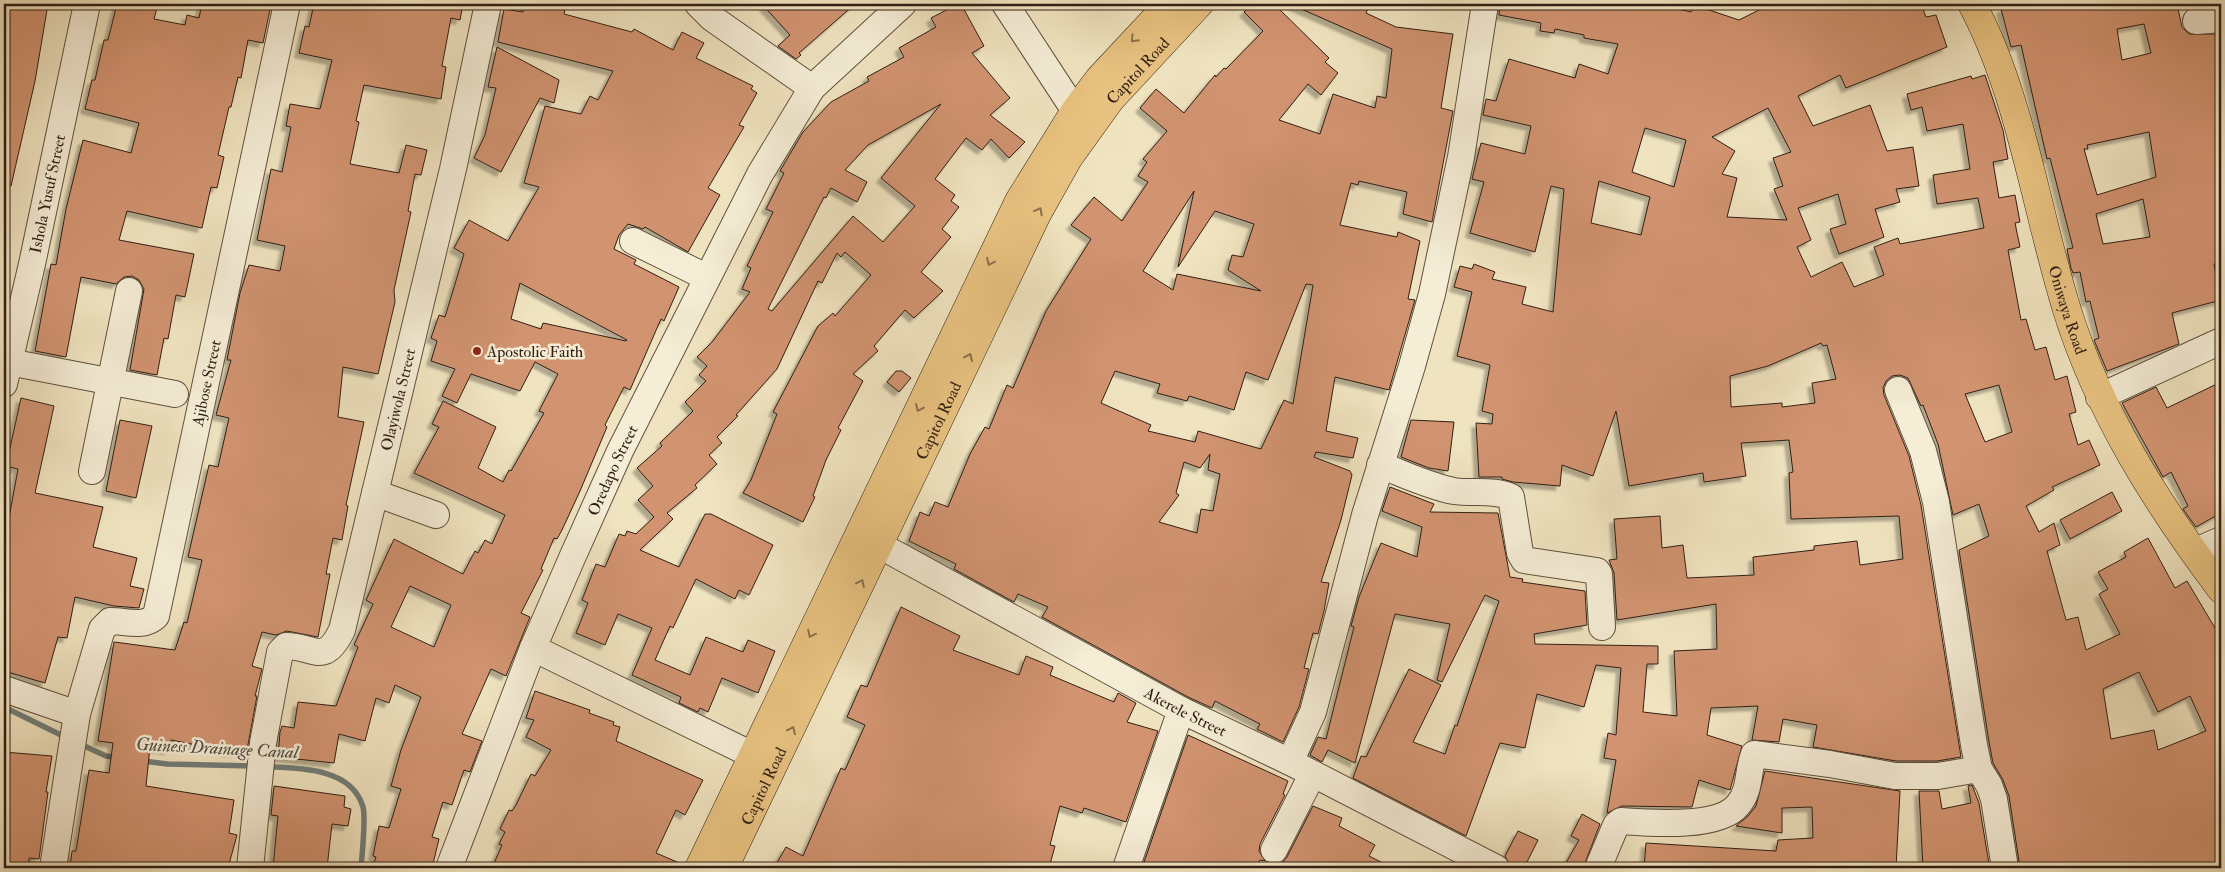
<svg xmlns="http://www.w3.org/2000/svg" width="2225" height="872" font-family="'IM FELL Double Pica',serif">
<style>
.lines{fill:none;stroke-linecap:round;stroke-linejoin:round}
.stream{stroke:#717d78;stroke-width:5.5}
.building{fill:#d19370;stroke:#301e14;fill-rule:evenodd;filter:url(#shadow)}
.minor-casing{stroke:#60503f;stroke-width:28}
.major-casing{stroke:#301e14;stroke-width:29}
.minor{stroke:#f5edd6;stroke-width:26}
.major{stroke:#e8c280;stroke-width:28}
.oneway{stroke:#8c704a}
.poi-dot{fill:#8f2418;stroke:#f5edd6;stroke-width:2}
.labels{text-anchor:middle;stroke-width:5;stroke-linejoin:round;paint-order:stroke}
.street-label{font-size:16px;fill:#301e14;stroke:#f5edd6}
.poi-label{font-size:16px;fill:#301e14;stroke:#f5edd6;text-anchor:start}
.water-label{font-size:18px;font-style:italic;fill:#514d46;stroke:#f5edd6}
</style>
<defs>
<filter id="shadow"><feDropShadow dx="-4.5" dy="4.5" stdDeviation="1" flood-color="#0004"/></filter>
</defs>
<rect width="100%" height="100%" fill="#f0e4c0"/>
<filter id="stains"><feTurbulence type="fractalNoise" baseFrequency=".004" numOctaves="4"/><feColorMatrix values="0 0 0 0 .2 0 0 0 0 .09 0 0 0 0 .02 0 0 0 .5 -.17"/></filter>
<radialGradient id="worn" r=".72"><stop offset=".6" stop-color="#630" stop-opacity="0"/><stop offset="1" stop-color="#630" stop-opacity=".3"/></radialGradient>
<g class="lines">
<path class="stream" d="M4 707 65 737
M78 743 106 756 119 758
M143 761 167 764 253 766
M268 767C300 768 352 768 363 807 366 819 362 855 361 868"/>
</g>
<path class="building" d="M4 4H48L35 81 11 186H4Z
M117 4H158L154 19 185 25 187 15 199 18 202 4 271 5 263 43 248 40 241 78 238 77 231 107H229L218 155 224 157 217 188 211 187 202 228 127 211 119 240 194 254 185 297 176 295 168 339 164 338 157 375 130 370 144 289 139 280 132 276 124 277 116 284 81 277 66 357 35 351 51 264 56 265 66 209 83 140 131 153 139 123 85 109 92 80H95L104 40H108Z
M314 4H463L460 20 451 18 442 66 446 67 441 99 364 85 356 121 359 122 350 164 399 173 406 145 427 150 421 175 415 174 408 211 411 212 394 290 395 302 378 374 343 367 338 417 364 422 346 505 348 506 342 540 333 538 326 574H330L318 637 287 631 276 635 262 632 252 666 262 669 255 696H257L247 750 233 747 232 752 171 740 169 750 150 747 146 786 234 800 229 833 237 835 228 868H70L72 851H76L89 770 109 773 113 743 98 741 114 642 175 650 184 622 187 623 202 560 188 557 209 465 218 467 229 418 216 415 231 360H227L240 293 249 265 280 271 285 246 257 240 271 169 282 172 291 127 286 126 290 104 320 109 332 60 299 53 305 26 309 27Z
M524 4H566L564 14 632 32 634 29 673 50 682 32 704 43 696 58 753 86 751 89 757 93 739 125 744 127 708 188 720 195 688 252 645 227 643 229 628 224 619 235 614 249 636 260 634 264 679 287 664 321 661 319 630 390 624 387 605 425 607 427 580 491 562 530 557 539 554 538 541 569 543 570 521 613 530 617 506 676 491 669 462 734 482 741 470 772 464 770 452 805 443 802 432 837 439 839 432 868H372L376 857 373 856 379 826 389 828 401 789 391 786 401 750 421 697 395 685 389 703 376 698 365 741 339 734 334 763 278 757 280 732 282 726 294 728 298 702 336 706 358 647 354 645 373 604 366 600 394 539 463 574 475 551 478 553 485 540 492 544 505 515 414 473 439 427 432 424 443 401 496 427 478 468 503 482 509 470 511 471 544 413 539 411 558 374 535 362 520 391 471 374 457 403 442 396 455 369 431 361 437 341 431 338 439 315 445 317 464 254 454 248 469 220 508 241 539 187 524 183 545 106 581 114 590 96 598 100 613 71 498 42 504 9 523 12ZM520 283 627 340 626 341 543 323 541 329 511 319ZM410 586 451 605 434 647 391 627Z
M762 4H855L799 53 801 55 796 59 778 46 790 35Z
M958 4H961L984 46 972 53 1010 98 990 115 1025 142 1009 158 991 139 982 150 966 138 935 179 955 195 951 201 959 207 942 229 951 237 921 272 943 291 914 318 905 310 874 346 878 351 853 374 863 381 838 428 841 430 826 460 813 496 815 497 803 522 743 493 751 480 777 414 773 412 818 326 833 313 835 316 871 275 845 252 841 257 837 253 822 283 818 281 777 369 736 415 738 416 717 437 722 443 709 455 717 464 695 485 697 488 667 513 673 519 640 550 679 567 705 514H711L773 545 749 595 739 590 735 599 696 579 673 628 670 626 655 660 690 675 706 637 743 652 748 640 775 651 758 693 722 678 708 712 700 708 698 712 679 703 681 697 632 675 652 628 618 614 605 645 576 633 588 603 582 600 596 564 605 567 619 534 625 536 627 531 636 534 654 517 638 500 653 486 637 468 662 446 660 443 693 411 685 402 706 381 699 375 707 366 697 357 712 342 750 292 742 289 751 268 747 266 773 212 766 209 784 173 780 171 803 132 831 102 869 81 867 77 904 57 899 48 936 27 931 18ZM941 104 881 178 915 206 883 242 853 216 772 311 768 309 824 197 826 198 831 188 857 202 867 182 845 170 868 145Z
M1252 4H1274L1329 58 1325 62 1338 73 1321 95 1308 84 1279 120 1320 134 1333 94 1375 108 1377 96 1386 98 1392 49 1290 4H1370L1366 13 1396 27 1453 34 1441 108 1453 111 1432 222 1403 214 1407 192 1359 181 1358 185 1351 183 1340 225 1397 237 1398 232 1420 241 1408 299 1415 300 1389 390 1335 377 1326 431 1358 438 1353 458 1316 452 1314 457 1350 471 1352 475 1341 520 1321 582 1329 583 1324 611 1318 634 1313 633 1304 668 1309 669 1299 707 1283 742 1257 729 1260 724 1215 701 1212 708 1188 697 1042 617 1048 607 1018 594 1014 602 954 569 956 564 909 541 920 512 929 516 935 502 948 507 970 454 985 427 989 429 1007 385 1013 388 1046 311 1091 239 1071 225 1094 197 1122 221 1148 182 1138 176 1147 162 1143 159 1167 131 1140 108 1156 89 1184 113 1215 75 1216 77 1224 68 1226 69 1263 31 1244 12ZM1194 191 1178 267 1215 211 1254 224 1243 257 1232 255 1228 270 1261 291 1177 274 1173 290 1143 271ZM1306 284 1313 285 1293 404 1284 400 1261 449 1198 431 1195 442 1148 431 1151 425 1101 403 1115 371 1160 384 1157 393 1187 401 1189 396 1234 410 1246 372 1268 380ZM1210 454 1208 470 1220 474 1213 511 1201 509 1197 533 1159 522 1179 495 1176 493 1184 462 1200 468Z
M1500 4H1632L1651 8 1653 4H1657L1691 12 1694 5 1739 20 1771 4H1921L1926 17 1936 15 1947 47 1846 88 1840 75 1798 96 1813 126 1870 105 1887 151 1913 147 1919 186 1896 189 1900 202 1875 209 1884 237 1839 254 1830 229 1846 224 1838 194 1798 208 1811 240 1797 247 1811 277 1842 262 1854 287 1884 275 1874 247 1898 238 1900 244 1984 228 1978 198 1937 204 1933 175 1970 169 1963 124 1927 131 1922 107 1911 110 1907 94 1971 76 1972 79 1985 75 2003 130 2008 159 1993 162 1999 198 2015 195 2020 222 2015 223 2020 247 2008 250 2021 320 2026 319 2035 350 2046 347 2055 380 2067 376 2076 412 2069 414 2078 445 2089 440 2100 465 2052 487 2054 490 2026 506 2039 532 2054 523 2060 545 2047 551 2066 620 2078 617 2086 650 2120 634 2099 594 2108 589 2098 572 2126 557 2124 552 2148 538 2175 588 2187 581 2221 638V868H2020L2009 796 2003 780 1993 763 1989 742 1959 550 1989 536 1979 504 1953 515 1938 444 1923 405 1921 406 1908 378 1900 375 1892 376 1886 381 1883 388 1884 395 1909 456 1921 505 1961 757 1937 761H1896L1813 747 1817 725 1783 719 1779 742 1752 740 1758 706 1711 708 1707 735 1742 746 1730 790 1699 780 1692 807 1622 806 1607 813 1616 760 1604 758 1608 733 1616 735 1621 668 1596 665 1584 707 1537 694 1525 748 1500 743 1466 836 1353 778 1361 756 1366 757 1409 669 1441 685 1413 742 1445 754 1455 725 1457 726 1499 601 1485 595 1442 682 1437 680 1450 624 1395 614 1355 763 1328 750 1322 762 1310 755 1318 737 1326 739 1354 627 1351 626 1359 597 1381 543 1417 557 1422 527 1382 511 1390 487 1434 504 1430 512 1498 513 1510 577 1523 579 1522 582 1585 591 1587 625 1534 634 1535 644 1658 646V664H1647L1643 712 1677 716 1674 651 1717 649 1716 604 1617 620 1614 573 1609 560 1617 559 1614 519 1660 516 1662 548 1683 545 1687 578 1754 575 1753 557 1814 550V546L1857 541 1860 565 1903 559 1899 516 1791 519 1789 473 1793 472 1789 440 1741 443 1746 476 1704 482 1703 473 1629 486 1616 411 1593 476 1562 465 1560 486 1513 482 1502 479V477H1479L1476 423 1492 424 1493 414 1482 411 1490 365 1457 356 1472 292 1454 287 1460 266 1472 269 1474 264 1495 272 1492 279 1526 287 1522 304 1553 312 1564 189 1551 186 1535 252 1470 233 1484 182 1472 179 1481 143 1525 154 1531 126 1483 115 1486 99 1496 101 1509 59 1575 78 1579 64 1608 74 1618 44 1584 38V35L1555 29 1554 33 1540 31 1541 23 1499 15ZM1768 108 1791 152 1773 158 1783 186 1774 189 1787 220 1727 217 1737 178 1722 174 1735 151 1712 137ZM1645 128 1686 140 1674 187 1632 172ZM1599 181 1650 197 1641 235 1591 223ZM1821 343 1823 346 1827 345 1836 379 1812 383 1815 403 1782 407V403L1731 407 1730 376 1768 366ZM1999 385 2012 432 1985 442 1965 394ZM2139 672 2158 712 2190 696 2206 731 2158 750 2154 730 2111 739 2103 689Z
M2016 4H2177L2182 27 2189 34H2221V263L2214 264 2221 300 2172 313 2179 344 2107 371 2094 340 2099 338 2090 301 2086 302 2080 272 2073 273 2071 268 2067 249 2073 248 2050 158 2047 159 2021 45 2011 47 2001 9ZM2144 24 2151 53 2122 60 2117 29ZM2149 132 2156 177 2097 195 2084 149H2088L2087 145ZM2143 199 2150 237 2103 244 2096 214Z
M497 47 559 80 554 103 540 98 501 172 474 158 485 135 496 88 488 87Z
M896 371H902L911 378 899 392 887 382Z
M2221 382V513L2196 527 2183 509 2188 506 2171 472 2163 477 2122 403 2156 387 2167 408Z
M21 398 54 406 35 493 103 507 93 547 137 558 130 586 144 589 139 608 114 606 75 597 67 638 58 637 45 683 4 671V534H6L18 469 6 466Z
M120 420 152 426 136 498 106 491Z
M1411 420 1454 422 1448 471 1429 468 1401 457Z
M2112 492 2122 511 2070 539 2060 520Z
M901 607 960 636 953 650 1019 675 1026 656 1053 667 1050 675 1114 702 1118 693 1136 703 1127 722 1158 731 1126 822 1084 808 1082 813 1060 806 1050 845 1055 846 1049 868H774L786 847 803 856 841 768 845 770 865 725 847 717 861 685 867 687Z
M535 691 590 710 589 713 614 722 613 725 620 727 616 741 703 780 685 815 676 810 656 853 684 865V868H492L502 845 499 844 505 832 500 829 509 810 512 811 516 805 531 774 535 776 551 750 526 737 534 720 526 718Z
M1188 735 1288 781 1283 794 1285 795 1260 844 1259 851 1265 861 1260 860 1256 868H1142Z
M4 752 52 756 46 792H48L39 859 29 858V868H4Z
M1765 771 1900 791 1896 868H1644L1646 843 1776 851 1778 840 1813 838 1812 807 1782 808V833L1736 826 1748 816 1756 806Z
M1972 785 1979 803 1989 864 1967 868V864L1923 868 1919 791H1939L1942 809 1971 803 1968 786Z
M274 786 345 796 344 807 351 809 348 826 332 824 327 868H273L278 816 271 815Z
M1313 806 1342 818 1339 826 1375 845 1369 856 1393 868H1282L1273 865 1282 863 1287 857Z
M1582 814 1600 824 1583 868H1563L1579 840 1571 836Z
M1518 831 1538 840 1524 868H1511L1505 856Z"/>
<g class="lines">
<defs>
<g id="minor">
<path d="M698 4 712 18 812 88"/>
<path d="M1005 4 1075 111 1090 126"/>
<path d="M2196 21 2221 19"/>
<path d="M633 241 706 277"/>
<path d="M9 362 175 394"/>
<path id="s1" d="M4 384 32 264 87 4"/>
<path d="M1898 390 1923 451 1936 502 1974 745 1979 769 1989 785 1994 799 2005 868"/>
<path d="M2099 397 2221 341"/>
<path d="M1380 465C1404 474 1428 486 1454 491 1473 494 1494 489 1511 497L1520 553 1524 560 1597 571 1599 574 1602 627"/>
<path d="M92 471 129 291"/>
<path d="M375 493 436 515"/>
<path id="s2" d="M879 545 1181 710 1290 762 1496 868"/>
<path d="M2194 552 2221 540"/>
<path d="M533 648 773 765"/>
<path d="M4 689 77 714"/>
<path d="M1290 762 1313 712 1365 515 1412 366 1432 294 1461 157 1485 4"/>
<path d="M1274 850 1312 775"/>
<path id="s3" d="M53 868 77 714 102 629 110 621C126 621 144 628 156 616L287 4"/>
<path id="s4" d="M250 868 263 743 280 652 286 646C314 646 324 667 342 630L453 169 488 4"/>
<path id="s5" d="M449 868 533 648 572 558 620 451 760 174 812 88 903 4"/>
<path d="M1126 868 1181 710"/>
<path d="M1598 868 1616 825 1621 821C1649 823 1719 829 1738 805 1751 790 1747 772 1754 754L1830 764 1895 776H1938L1979 769"/>
</g>
<g id="major">
<path id="s6" d="M1972 4C2021 96 2036 210 2067 310 2099 413 2157 504 2221 589"/>
<path d="M699 868 1019 201 1075 111 1099 79 1169 4"/>
<path id="s7" d="M724 868 1037 214 1069 157 1110 100 1199 4"/>
</g>
</defs>
<use href="#minor" class="minor-casing"/>
<use href="#major" class="major-casing"/>
<use href="#minor" class="minor"/>
<use href="#major" class="major"/>
</g>
<defs><path id="oneway-chevron" d="M-2-3.5L2.5 0L-2 3.5" fill="none" stroke-width="1.6" stroke-linecap="round" stroke-linejoin="round" transform="scale(1.25)"/></defs>
<g class="oneway">
<use href="#oneway-chevron" transform="translate(1134 39) rotate(133)"/>
<use href="#oneway-chevron" transform="translate(1039 211) rotate(-62)"/>
<use href="#oneway-chevron" transform="translate(990 262) rotate(116)"/>
<use href="#oneway-chevron" transform="translate(969 357) rotate(-65)"/>
<use href="#oneway-chevron" transform="translate(919 408) rotate(115)"/>
<use href="#oneway-chevron" transform="translate(861 583) rotate(-65)"/>
<use href="#oneway-chevron" transform="translate(811 634) rotate(116)"/>
<use href="#oneway-chevron" transform="translate(792 730) rotate(-65)"/>
</g>
<circle class="poi-dot" cx="477" cy="351" r="5"/>
<g class="labels">
<g class="street-label">
<text dy="6" stroke="none"><textPath href="#s7" startOffset="901">Capitol Road</textPath></text>
<text dy="6" stroke="none"><textPath href="#s1" startOffset="195">Ishola Yusuf Street</textPath></text>
<text dy="6" stroke="none"><textPath href="#s6" startOffset="321">Oniwaya Road</textPath></text>
<text dy="6" stroke="none"><textPath href="#s3" startOffset="542">Ajibose Street</textPath></text>
<text dy="6" stroke="none"><textPath href="#s4" startOffset="531">Olayiwola Street</textPath></text>
<text dy="6" stroke="none"><textPath href="#s7" startOffset="496">Capitol Road</textPath></text>
<text dy="6" stroke="none"><textPath href="#s5" startOffset="430">Oredapo Street</textPath></text>
<text dy="6" stroke="none"><textPath href="#s2" startOffset="349">Akerele Street</textPath></text>
<text dy="6" stroke="none"><textPath href="#s7" startOffset="91">Capitol Road</textPath></text>
</g>
<g class="poi-label">
<text x="487" y="357">Apostolic Faith</text>
</g>
<g class="water-label">
<text transform="translate(217 748) rotate(3)" y="6">Guiness Drainage Canal</text>
</g>
</g>
<rect width="2225" height="872" fill="none" stroke="#f0e4c0" stroke-width="20"/>
<rect x="5" y="5" width="2215" height="862" fill="none" stroke="#301e14" stroke-width="2.5"/>
<rect x="10" y="10" width="2205" height="852" fill="none" stroke="#301e14"/>
<rect width="100%" height="100%" filter="url(#stains)"/>
<rect width="100%" height="100%" fill="url(#worn)"/>
</svg>
